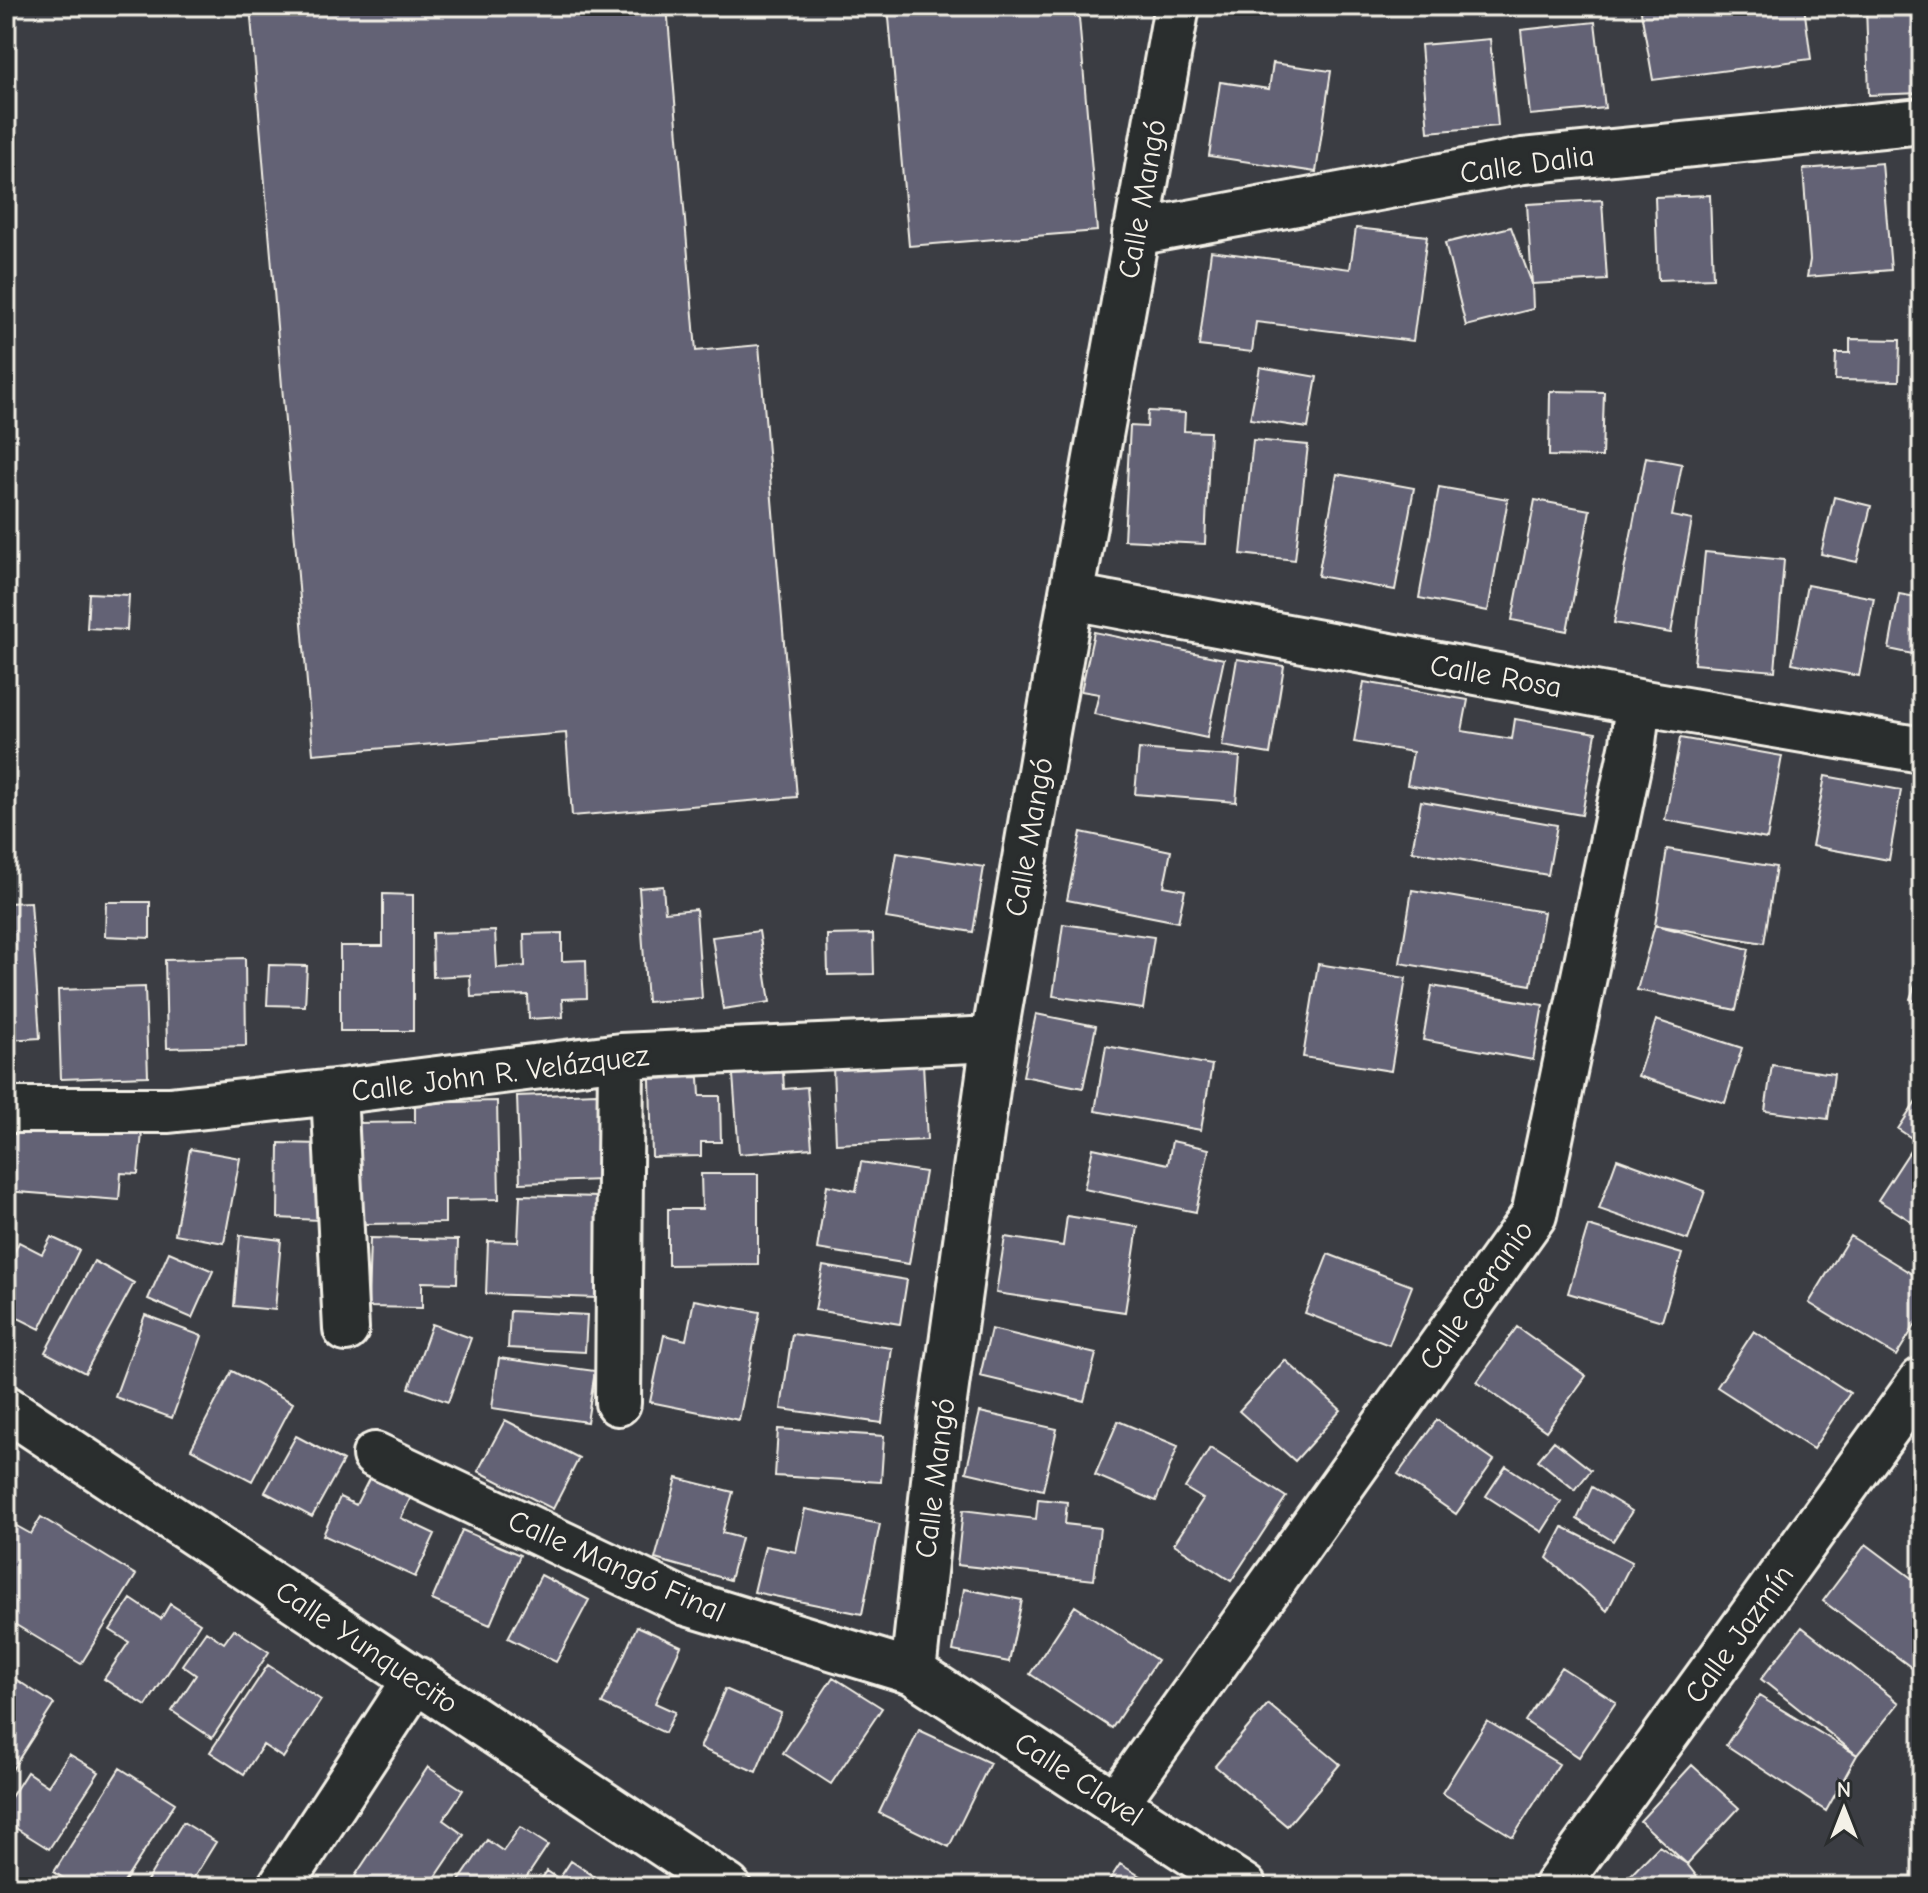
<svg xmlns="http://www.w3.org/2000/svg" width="1928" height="1893" font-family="'Comic Neue',sans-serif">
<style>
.building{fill:#636274;stroke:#f4f1e8;stroke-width:2}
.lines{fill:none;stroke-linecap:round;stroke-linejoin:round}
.minor-casing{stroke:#f4f1e8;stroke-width:50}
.minor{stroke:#2a2d2e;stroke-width:44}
.labels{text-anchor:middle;stroke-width:8;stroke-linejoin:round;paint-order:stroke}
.street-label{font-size:30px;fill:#f4f1e8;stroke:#2a2d2e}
</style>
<rect width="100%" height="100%" fill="#3b3d43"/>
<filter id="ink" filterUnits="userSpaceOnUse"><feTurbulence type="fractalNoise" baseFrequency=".0125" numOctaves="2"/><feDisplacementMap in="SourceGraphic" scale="16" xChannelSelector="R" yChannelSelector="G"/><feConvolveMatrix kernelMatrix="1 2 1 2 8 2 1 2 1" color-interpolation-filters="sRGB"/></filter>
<g filter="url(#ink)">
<path class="building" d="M250 6H667L696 351 759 345 797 797 572 816 566 733 313 754Z
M888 6H1078L1097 231 909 246Z
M1640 6H1804L1811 59 1653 80Z
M1866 6H1922V93L1869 95Z
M1595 22 1605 108 1530 115 1521 30Z
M1490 39 1498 126 1428 132 1421 45Z
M1273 63 1331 71 1316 172 1209 156 1220 82 1269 89Z
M1882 163 1891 270 1807 277 1810 260 1803 169Z
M1710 195 1713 278 1658 280 1655 197Z
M1602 200 1607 280 1532 284 1527 204Z
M1511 227 1532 284 1533 309 1466 326 1445 243Z
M1356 228 1427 236 1413 341 1256 322 1252 352 1199 346 1211 251 1350 269Z
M1850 339 1900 340 1899 381 1835 380 1836 353H1850Z
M1260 367 1317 377 1308 428 1250 419Z
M1550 391 1604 392 1602 457 1549 456Z
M1148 411 1185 413 1184 431 1210 432 1205 544 1124 540 1130 426 1147 427Z
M1253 440 1308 445 1295 560 1241 554Z
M1646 457 1682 464 1672 516 1692 520 1671 633 1614 623Z
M1337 474 1414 488 1395 590 1318 576Z
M1439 487 1508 499 1488 611 1419 598Z
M1834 497 1871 506 1857 562 1821 554Z
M1535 500 1590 510 1567 631 1512 620Z
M1705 552 1784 560 1775 671 1694 664Z
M1807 585 1874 598 1859 676 1792 663Z
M89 593 129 595 127 630 87 628Z
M1899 594 1922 598V656L1889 649Z
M1094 632 1224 659 1207 738 1094 714 1099 694 1081 691Z
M1237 659 1284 666 1270 754 1222 746Z
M1364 682 1468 700 1462 731 1512 739 1515 719 1596 733 1582 815 1407 785 1413 752 1354 742Z
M1680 738 1782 756 1767 839 1665 820Z
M1139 749 1240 757 1236 802 1135 794Z
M1825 776 1901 790 1889 860 1812 846Z
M1421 801 1557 825 1548 875 1412 851Z
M1081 832 1171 851 1164 886 1185 890 1178 922 1067 900Z
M1667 849 1776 867 1764 943 1655 925Z
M897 853 984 867 973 932 886 918Z
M663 886 665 912 696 909 702 998 647 1002 639 888Z
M1412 890 1544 912 1531 985 1400 963Z
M383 894 413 895V1031H340V946H383Z
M31 902 40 1038 6 1040V903Z
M106 902H150V938L105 936Z
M1063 924 1154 937 1143 1009 1053 996Z
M1655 925 1749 949 1736 1010 1637 990Z
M495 931 497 968 525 966 524 934 562 933V961L586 960 587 998 562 999 563 1017 529 1019 528 995 471 997 470 975 433 977 432 933Z
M759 931 770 1002 723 1009 712 937Z
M873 934 874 974 828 975 827 935Z
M245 958 246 1046 167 1048 165 960Z
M1318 964 1406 978 1391 1071 1303 1057Z
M269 965 307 966 305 1006 267 1005Z
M1922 966V1004L1910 999Z
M1432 986 1543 1005 1533 1060 1423 1040Z
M145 987 148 1076 61 1079 58 990Z
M1036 1014 1096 1026 1083 1088 1023 1076Z
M1656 1020 1742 1048 1725 1103 1638 1076Z
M1106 1046 1212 1065 1201 1130 1095 1111Z
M923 1063 927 1140 836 1144 833 1067Z
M1772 1065 1834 1074 1828 1119 1765 1111Z
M783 1072 784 1089 807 1087 812 1148 739 1154 733 1075Z
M699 1077 700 1096H720L721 1142H701V1156L652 1157 650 1079Z
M597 1093 601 1180 520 1183 517 1096Z
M1922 1093V1145L1898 1129Z
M497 1101 499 1199 445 1200V1223L361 1224 359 1123 415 1122V1103Z
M6 1123 142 1133 138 1174 121 1173 119 1200 6 1191Z
M1172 1141 1209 1149 1196 1212 1084 1189 1093 1148 1168 1164Z
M279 1143 321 1144 319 1220 278 1218Z
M190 1149 240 1158 224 1243 175 1234Z
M1910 1151 1922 1159V1228L1878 1200Z
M1617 1159 1705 1191 1688 1240 1599 1209Z
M861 1162 925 1172 909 1264 817 1249 827 1185 856 1191Z
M701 1174H758V1264L668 1265V1209H702Z
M520 1195 600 1197 597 1298 486 1294 488 1241 518 1242Z
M1067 1216 1138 1227 1125 1312 996 1293 1005 1237 1063 1246Z
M1588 1226 1682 1254 1662 1321 1568 1293Z
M240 1235 281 1240 275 1310 234 1306Z
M1850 1236 1922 1280V1314L1896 1356 1809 1303Z
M51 1237 79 1250 40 1329 6 1312V1269L19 1242 42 1254Z
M370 1238 458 1240 457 1283 422 1282V1308L368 1307Z
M169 1252 213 1271 192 1318 148 1299Z
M1328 1254 1412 1286 1389 1345 1305 1313Z
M94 1261 134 1283 85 1373 45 1352Z
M823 1266 907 1280 900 1324 815 1310Z
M694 1300 760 1312 739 1420 650 1402 664 1335 686 1340Z
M510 1311 587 1315 585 1352 508 1348Z
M145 1315 202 1336 172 1418 115 1397Z
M432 1324 471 1338 448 1402 409 1388Z
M1517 1327 1586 1376 1546 1431 1477 1382Z
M991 1329 1096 1354 1084 1401 980 1376Z
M1754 1331 1850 1393 1813 1449 1717 1387Z
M792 1334 892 1348 882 1423 781 1409Z
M499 1358 595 1371 587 1422 492 1408Z
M1285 1360 1341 1410 1295 1461 1239 1411Z
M232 1371 293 1403 252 1481 191 1449Z
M980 1412 1057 1429 1043 1490 966 1472Z
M505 1420 579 1458 553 1509 478 1471Z
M1437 1420 1494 1460 1456 1514 1398 1474Z
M1118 1421 1178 1446 1156 1501 1095 1475Z
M778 1429 884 1436 881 1482 775 1476Z
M296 1436 343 1461 312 1517 265 1492Z
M1554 1441 1591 1470 1575 1490 1538 1460Z
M1210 1448 1286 1497 1231 1581 1174 1544 1203 1499 1185 1488Z
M1506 1466 1561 1502 1542 1532 1486 1496Z
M370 1477 411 1497 401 1518 435 1534 415 1577 323 1535 340 1497 356 1505Z
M677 1478 733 1492 722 1533 741 1538 730 1580 655 1559Z
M1592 1487 1632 1511 1613 1541 1577 1519Z
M1038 1499 1067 1502 1065 1524 1100 1528 1094 1580 957 1565 963 1510 1036 1519Z
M805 1509 880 1524 862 1614 754 1592 765 1546 796 1552Z
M41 1517 136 1575 81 1664 6 1619V1535L13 1524 31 1534Z
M1563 1527 1632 1562 1607 1611 1547 1558Z
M462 1530 520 1555 490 1625 432 1600Z
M1866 1544 1922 1586V1654L1912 1668 1823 1601Z
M541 1575 589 1600 556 1662 508 1638Z
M964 1589 1022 1600 1009 1662 953 1651Z
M131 1599 161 1619 170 1604 200 1623 146 1706 104 1679 129 1642 110 1630Z
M1075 1606 1157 1660 1112 1728 1030 1674Z
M637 1626 681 1646 655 1703 675 1712 665 1733 602 1704Z
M1802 1627 1899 1703 1857 1755 1761 1679Z
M234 1629 269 1652 212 1738 172 1711 196 1675 182 1665 206 1631 224 1643Z
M268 1665 321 1700 283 1758 263 1745 244 1774 210 1752Z
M1561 1667 1616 1702 1579 1757 1525 1721Z
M6 1673 54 1704 6 1779Z
M833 1677 882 1708 831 1784 783 1753Z
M725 1689 781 1713 756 1772 700 1748Z
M1759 1696 1857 1755 1826 1811 1726 1745Z
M1268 1704 1340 1764 1287 1826 1215 1766Z
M1487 1721 1559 1764 1513 1837 1442 1793Z
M919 1730 990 1763 949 1847 879 1813Z
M69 1754 99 1772 49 1849 6 1822V1805L27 1772 48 1786Z
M1692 1765 1739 1808 1687 1864 1640 1821Z
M428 1767 463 1790 443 1820 464 1835 429 1887H372L355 1876Z
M120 1768 175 1803 121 1887H77L54 1872Z
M183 1822 216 1842 188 1887H143Z
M520 1827 548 1845 520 1887H455L487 1840 503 1851Z
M1659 1846 1687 1864 1705 1887H1619Z
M571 1861 601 1881 597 1887H536L547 1871 559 1879Z
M1120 1864 1158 1887H1105Z"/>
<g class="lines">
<defs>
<path id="minor" d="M1135 233 1523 161 1922 121
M1072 597 1638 702 1922 750
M334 1092 346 1329
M6 1110H169L334 1092 621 1056 994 1039
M618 1403 621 1056
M6 1408 728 1887
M375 1455 687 1603 913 1672 1244 1887
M913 1672 938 1444 994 1039 1045 743 1177 6
M1116 1803 1534 1215 1633 743 1638 702
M280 1887 416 1679
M1556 1887 1922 1380"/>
</defs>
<use href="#minor" class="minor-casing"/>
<use href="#minor" class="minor"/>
</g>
</g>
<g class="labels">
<g class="street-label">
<text transform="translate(1527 164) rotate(-8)" y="10">Calle Dalia</text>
<text transform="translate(1142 199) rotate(-80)" y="10">Calle Mangó</text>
<text transform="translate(1496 676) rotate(10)" y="10">Calle Rosa</text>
<text transform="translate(1029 837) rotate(-80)" y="10">Calle Mangó</text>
<text transform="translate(500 1073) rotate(-7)" y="10">Calle John R. Velázquez</text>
<text transform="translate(1476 1295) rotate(-55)" y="10">Calle Geranio</text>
<text transform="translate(935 1478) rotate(-83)" y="10">Calle Mangó</text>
<text transform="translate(617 1566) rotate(24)" y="10">Calle Mangó Final</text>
<text transform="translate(1739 1634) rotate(-54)" y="10">Calle Jazmín</text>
<text transform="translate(367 1647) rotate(34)" y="10">Calle Yunquecito</text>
<text transform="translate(1079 1779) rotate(33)" y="10">Calle Clavel</text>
</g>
</g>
<rect width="1928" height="1893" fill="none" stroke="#2a2d2e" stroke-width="32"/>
<rect x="16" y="16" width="1896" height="1861" fill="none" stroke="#f4f1e8" stroke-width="3" filter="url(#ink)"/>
<g transform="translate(1844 1809)" stroke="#2a2d2e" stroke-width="6" paint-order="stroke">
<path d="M0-6L14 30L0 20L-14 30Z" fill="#f4f1e8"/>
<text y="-12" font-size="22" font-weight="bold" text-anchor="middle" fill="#f4f1e8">N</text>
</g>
</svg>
